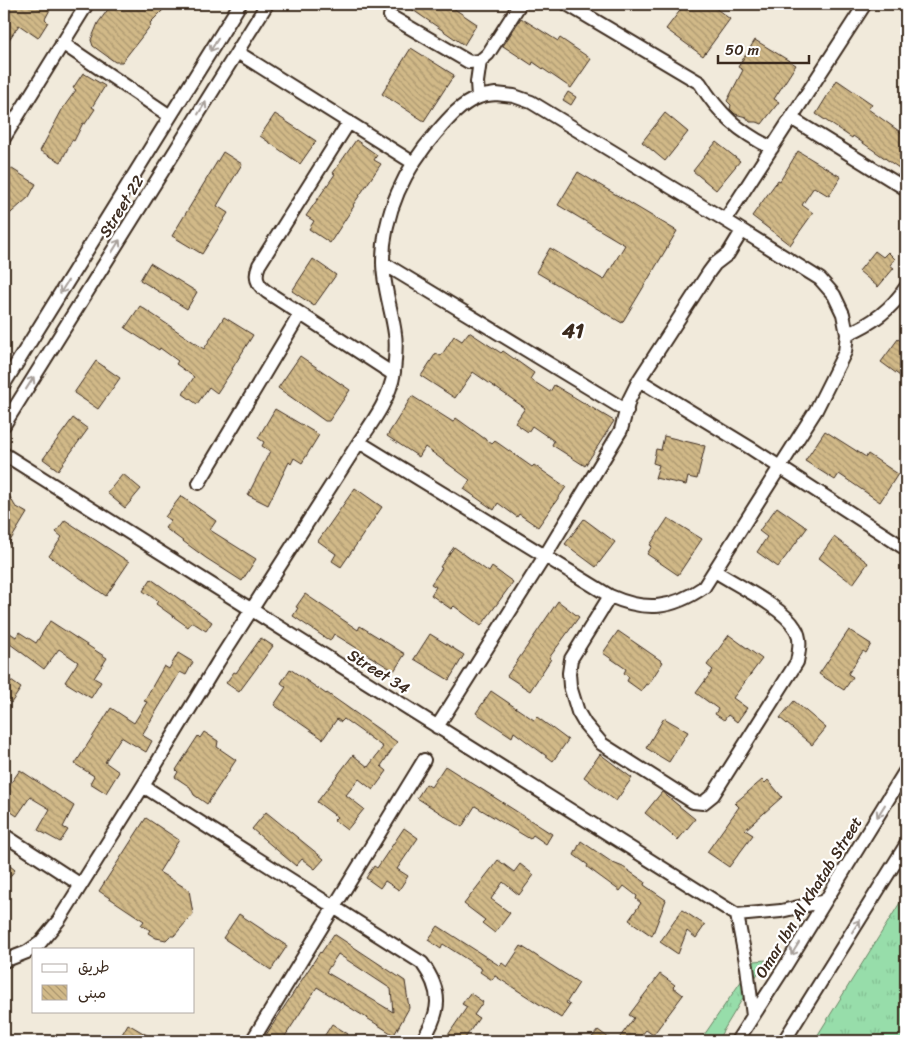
<svg xmlns="http://www.w3.org/2000/svg" width="910" height="1045" font-family="Sriracha,'Playpen Sans Arabic',sans-serif">
<style>
.grass{fill:url(#grass-tufts);stroke:#698464}
.building{fill:url(#building-back-hatch);stroke:#3b2a1e;fill-rule:evenodd}
.lines{fill:none;stroke-linecap:round;stroke-linejoin:round}
.minor-casing{stroke:#3b2a1e;stroke-width:16}
.minor{stroke:#fff;stroke-width:12}
.oneway{stroke:#a79f9a}
.labels{text-anchor:middle;stroke-width:4.5;stroke-linejoin:round;paint-order:stroke}
.street-label{font-size:16px;fill:#3b2a1e;stroke:#fff}
.district-label{font-size:21px;font-weight:bold;fill:#3b2a1e;stroke:#fff}
</style>
<defs>
<pattern id="grass-tufts" width="24" height="20" patternUnits="userSpaceOnUse" patternTransform="scale(1.25)"><rect width="24" height="20" fill="#97ddaa"/><path d="M3 7l-1-3M5 7V3M7 7l1-3M15 17l-1-3M17 17v-4M19 17l1-3" fill="none" stroke="#83be92"/></pattern>
<pattern id="building-back-hatch" width="6" height="6" patternUnits="userSpaceOnUse" patternTransform="scale(1.25)"><rect width="6" height="6" fill="#d1b988"/><path d="M-1 5l2 2M0 0l6 6M5-1l2 2" fill="none" stroke="#ab976f"/></pattern>
</defs>
<rect width="100%" height="100%" fill="#f1eadb"/>
<filter id="ink" filterUnits="userSpaceOnUse"><feTurbulence type="fractalNoise" baseFrequency=".02" numOctaves="2"/><feDisplacementMap in="SourceGraphic" scale="10" xChannelSelector="R" yChannelSelector="G"/><feConvolveMatrix kernelMatrix="1 2 1 2 8 2 1 2 1" color-interpolation-filters="sRGB"/></filter>
<g filter="url(#ink)">
<path class="grass" d="M906 893V1041H814Z
M766 960 717 1041H700L755 961Z"/>
<path class="building" d="M4 4H53L45 19 48 22 38 38 19 25 4 47Z
M112 4H169L150 23 151 25 122 62H115L93 46 91 40 98 23Z
M404 4H447L477 24 464 45Z
M685 4H710L730 19 703 56 666 29Z
M521 18 558 41 560 38 591 59 571 88 533 62 532 65 503 46Z
M755 40 796 65 774 99 779 102 762 124 757 122H750L746 117 735 114 730 109 731 105 727 101 743 70 738 67Z
M411 48 454 75 424 121 382 94Z
M83 73 105 86 92 107 95 109 85 124 83 123 74 141 72 140 61 162 40 151 63 108 76 90 73 88Z
M837 80 872 104 868 109 906 136V158L899 168 853 136 852 138 816 114Z
M568 92 576 97 571 105 563 100Z
M665 113 688 132 665 161 642 142Z
M275 114 316 141 300 164 260 136Z
M356 140 377 155 374 160 381 164 353 205 354 206 330 243 309 229 314 221 306 216 335 174 333 173Z
M716 142 740 161 716 190 693 171Z
M798 151 841 177 829 196 814 187 802 205 813 213 790 245 752 216 778 180 780 181Z
M223 152 242 164 217 206 228 213 202 254 172 236Z
M9 167 36 184 29 197 4 219V174Z
M578 172 677 231 622 323 536 272 550 248 604 280 625 245 558 205Z
M875 251 883 257 888 252 895 259 890 265 894 268 878 287 859 271Z
M313 259 336 275 314 306 292 291Z
M150 263 197 292 187 309 140 280Z
M140 306 204 349 224 317 253 335 232 369H233L217 393 209 387 197 404 183 394 194 377 176 364 178 361 160 348 159 350 125 328Z
M469 332 501 353 503 351 534 373 530 379 550 392 554 385 614 421 585 466 552 445 554 441 532 426 528 432 515 423 525 408 473 372 455 398 421 376 436 353 441 356 454 336 462 341Z
M898 339 906 345V367L900 376 881 362Z
M300 356 350 390 329 421H325L278 388Z
M96 361 120 378 98 409 74 393Z
M412 396 453 422 456 418 492 444 495 441 532 467 534 465 566 487 538 527 519 514 517 517 498 503 494 510 464 489 470 480 425 447 419 457 387 436Z
M275 409 319 435 302 463 294 458 291 464 289 462 268 505 248 495 270 451 262 446 264 442 258 438Z
M73 418 88 429 58 470 43 459Z
M825 431 866 457 868 454 898 474 880 502 839 474 835 480 805 461Z
M664 436 705 446 697 479 688 477 686 485 655 478 659 465 653 463 656 449 661 450Z
M123 474 141 489 125 508 107 493Z
M4 486 15 506 27 513 4 551V522L9 514 4 511Z
M355 488 382 507 341 567 332 561 336 554 318 541Z
M181 496 216 521 210 530 256 559 242 581 206 558 165 528 171 520 165 517Z
M777 507 807 528 778 567 757 552 767 537 759 531Z
M668 518 702 539 678 575 647 554 652 546 650 545Z
M584 519 615 542 596 567 565 544Z
M65 520 129 562 106 596 49 556 62 537 56 532Z
M834 537 868 563 853 584 819 558Z
M454 547 489 572 492 567 513 582 481 626 454 606 451 609 431 595 436 587 431 584 442 568 440 567Z
M151 579 212 622 206 631 192 622 188 627 156 604 158 601 143 591Z
M305 594 358 630 360 626 405 654 394 671 334 634 330 641 293 616 298 608 296 607Z
M558 601 579 617 549 658 551 659 530 691 507 676Z
M50 621 107 658 94 678 101 682 91 698 65 682 78 662 59 649 44 669 10 644 4 647V629L16 637 19 632 36 643Z
M849 630 871 644 866 653 863 651 848 674 853 677 844 690 819 674Z
M618 631 663 662 648 685 646 684 641 691 627 681 629 677 624 673 626 669 603 653Z
M430 634 464 655 449 680 414 659Z
M729 635 762 659 733 698 747 708 737 722 728 715 724 720 715 714 718 709 696 693 713 670 707 665Z
M261 638 273 646 239 692 226 683 234 672 236 673Z
M178 653 193 662 186 675 180 672 142 735 152 741 146 752 121 737 105 762 119 772 106 793 90 783 94 776 75 764 111 708 134 723 147 702 144 701 164 666 169 669Z
M290 669 326 694 327 693 397 742 381 766 387 771 373 790 359 779 346 795 364 809 347 830 334 820 337 817 317 802 353 755 368 767 383 747 344 719 341 722 337 719 323 739 274 705 286 687 281 683Z
M4 676 21 688 11 703 4 698Z
M491 691 534 720 537 717 568 740 553 761 514 732 512 737 476 713Z
M794 701 826 728 812 745 780 718Z
M664 718 688 732 669 762 646 748Z
M204 732 218 741 217 747 236 760 207 804 194 795 190 787 175 777 178 772 176 770 198 736 200 738Z
M600 754 632 778 616 801 584 777Z
M445 766 552 834 546 844 533 835 530 839 475 806 462 827 417 798 426 784 431 787Z
M20 770 74 806 63 827 68 830 60 842 38 830 50 809 30 797 17 816 4 807V784L8 787Z
M762 780 765 783 768 780 782 797 745 830 753 835 729 867 707 852 739 807 735 803Z
M662 792 695 819 678 840 645 813Z
M266 812 324 859 315 869 302 859 296 866 252 829Z
M146 818 179 840 159 872 189 890 193 914 174 936H170L166 940 156 938 148 933 150 930 141 925 144 921 99 891Z
M404 828 418 838 397 869 408 876 399 890 385 881 380 888 366 878 374 866 377 868Z
M581 841 613 863 623 867 645 882 644 885 666 900 652 936 629 920 641 903 636 899 637 896 624 886 620 891 587 867 588 865 574 855Z
M498 860 514 872 520 864 534 875 519 895 503 882 491 899 510 913 495 933 482 923 485 920 464 904Z
M4 861 15 870 4 884Z
M682 910 705 925 696 938 687 931 678 954 660 942Z
M239 914 287 946 271 970 223 938Z
M438 926 500 966 502 963 507 967 521 946 579 983 566 1003 570 1005 561 1018 495 976 492 980 480 972 482 969 443 944 441 949 428 940Z
M334 934 405 981 409 1008 394 1035 317 987 282 1041H262L320 952 321 953ZM338 954 391 989 393 1012 326 972Z
M660 974 675 985 673 987 683 995 653 1035 646 1030 637 1041H617L634 1018 629 1015Z
M470 993 483 1002 474 1015 479 1018 463 1041H444L467 1007 462 1004Z
M128 1024 157 1041H118Z
M332 1024 348 1034 344 1041H321Z
M598 1030 613 1041H589Z"/>
<g class="lines">
<defs>
<path id="minor" d="M567 4 700 83C719 114 739 132 772 148
M390 16 469 62 480 61
M62 43 170 116
M237 52 412 162
M496 94 514 96 531 102 725 220 820 279 834 295 843 314 847 334 845 352 816 410 704 587C672 609 646 612 610 596L359 442C374 420 390 398 394 372 395 359 397 346 395 334 392 310 383 287 383 262 383 213 405 168 437 132 448 119 461 104 477 98 483 95 490 95 496 94Z
M478 97 477 82 480 61 488 54 520 4
M791 118 906 189
M349 122 259 265C254 277 257 285 267 292L393 374
M4 138 87 4
M725 220 865 4
M383 263 627 411
M847 334C872 324 891 310 906 287
M639 380 752 449 906 549
M4 384 240 4
M4 425 267 4
M4 454 737 915
M199 483 300 314
M610 596 571 659 569 673 570 686 578 712 585 724 602 744 693 802 703 803 713 795 797 662C799 651 802 638 795 628 783 607 736 585 715 571
M437 727 545 556 621 430 629 400 639 380 709 272 715 264 728 254 742 231
M143 786 422 963C443 992 441 1012 422 1041
M4 835 81 885
M737 915 747 967 753 1016
M737 915 781 911 825 901
M4 961 27 952 40 943 59 920 143 786 218 662 359 442
M252 1041 424 760
M737 1041 786 965 906 770
M784 1041 906 845"/>
</defs>
<use href="#minor" class="minor-casing"/>
<use href="#minor" class="minor"/>
</g>
<defs><path id="oneway-shaft" d="M-6 0H5M1.5-3L5.5 0L1.5 3" fill="none" stroke-width="1.6" stroke-linecap="round" stroke-linejoin="round" transform="scale(1.25)"/></defs>
<g class="oneway">
<use href="#oneway-shaft" transform="translate(214 45) rotate(122)"/>
<use href="#oneway-shaft" transform="translate(202 108) rotate(-58)"/>
<use href="#oneway-shaft" transform="translate(116 246) rotate(-58)"/>
<use href="#oneway-shaft" transform="translate(64 287) rotate(122)"/>
<use href="#oneway-shaft" transform="translate(30 383) rotate(-58)"/>
<use href="#oneway-shaft" transform="translate(881 811) rotate(122)"/>
<use href="#oneway-shaft" transform="translate(856 926) rotate(-58)"/>
<use href="#oneway-shaft" transform="translate(795 949) rotate(122)"/>
</g>
</g>
<g class="labels">
<g class="street-label">
<text transform="translate(121 206) rotate(-58)" y="6">Street 22</text>
<text transform="translate(379 671) rotate(32)" y="6">Street 34</text>
<text transform="translate(808 897) rotate(-58)" y="6">Omar Ibn Al Khatab Street</text>
</g>
<g class="district-label">
<text x="573" y="338">41</text>
</g>
</g>
<rect width="910" height="1045" fill="none" stroke="#fff" stroke-width="20"/>
<rect x="10" y="10" width="890" height="1025" fill="none" stroke="#3b2a1e" stroke-width="2" filter="url(#ink)"/>
<rect x="32" y="948" width="162" height="65" fill="#ffffff" stroke="#b1aaa5"/>
<rect x="42" y="964" width="25" height="8" fill="#ffffff" stroke="#b1aaa5"/>
<text x="78" y="972" font-size="15" fill="#3b2a1e">طريق</text>
<rect x="42" y="985" width="25" height="15" fill="url(#building-back-hatch)" stroke="#b1aaa5"/>
<text x="78" y="998" font-size="15" fill="#3b2a1e">مبنى</text>
<path d="M718 55v8h91v-8" fill="none" stroke="#3b2a1e" stroke-width="2.5"/>
<text x="725" y="55" font-size="15" fill="#3b2a1e" stroke="#ffffff" stroke-width="4" paint-order="stroke">50 m</text>
</svg>
